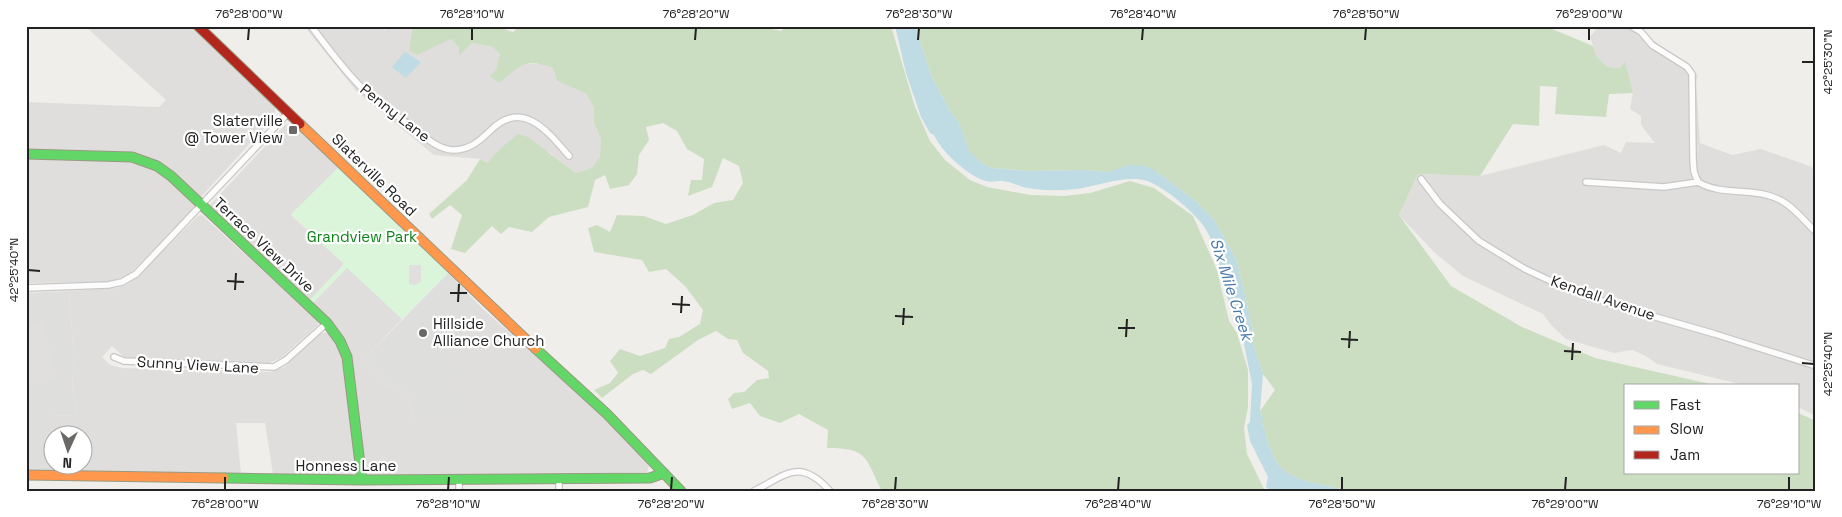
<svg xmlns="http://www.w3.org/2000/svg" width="1842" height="517" font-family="'Space Grotesk',sans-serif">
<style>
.residential{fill:#dfdedc}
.religious{fill:#dededc}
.forest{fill:#cbdec1}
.park{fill:#daf5da}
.parking{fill:#e0dfde}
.water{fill:#bfdbe3}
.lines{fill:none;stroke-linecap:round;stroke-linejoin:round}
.street-casing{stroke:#c9c8c7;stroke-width:8}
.fast-casing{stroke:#999a82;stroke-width:11}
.slow-casing{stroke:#999a82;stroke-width:11}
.jam-casing{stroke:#999a82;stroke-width:11}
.street{stroke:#fdfcfc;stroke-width:5.5}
.fast{stroke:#63d668;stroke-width:9}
.slow{stroke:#ff974d;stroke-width:9}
.jam{stroke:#b3261e;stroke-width:9}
.ticks{fill:none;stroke:#222;stroke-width:2}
.poi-dot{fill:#6a6968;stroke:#fff;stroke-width:2}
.labels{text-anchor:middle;stroke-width:4.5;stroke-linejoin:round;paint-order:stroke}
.street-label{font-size:15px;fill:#222;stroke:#fff}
.poi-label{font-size:15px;fill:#222;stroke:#fff;text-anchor:end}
.park-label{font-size:15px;fill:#0c8416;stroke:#fff}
.water-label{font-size:16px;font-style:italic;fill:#4a7aab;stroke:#fff}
.neatline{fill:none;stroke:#222;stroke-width:2}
.ticks-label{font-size:12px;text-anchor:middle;fill:#222}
</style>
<rect width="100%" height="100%" fill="#f0eeeb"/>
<path class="residential" d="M85 26H192L275 106V116L201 197 198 196 179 177 165 167 141 155 131 153 26 150V102L159 107 166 100Z
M304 26H384V31L388 26H411L412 29 409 50 451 39 459 48V56L472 43 493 47 501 54 496 70 522 64H542L553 68 557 81 586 92 594 108V123L601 139 600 156 593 167 576 173 549 152 501 148 487 163 480 159 434 155 357 92Z
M1599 26H1635L1698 75 1696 82 1700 143 1732 155 1761 149 1812 167 1816 178V416L1798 407V386H1748L1657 364 1646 356 1632 350 1614 353 1566 339 1552 326 1543 314 1463 276 1435 253 1399 215 1418 174 1480 176 1604 145 1621 153 1626 142 1655 143 1641 125V116L1630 109 1633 93 1629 82 1625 63 1620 68 1608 67 1597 57 1590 37Z
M289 124 293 125 338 168 291 215 344 264 310 300 209 206 285 125Z
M26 159 127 161 142 164 155 170 170 181 194 206 191 211 134 270 126 276 106 282 26 283Z
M202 215 318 321V325L281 358 269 363 135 360 124 357 112 346 102 357 110 365 122 368 270 372 284 367 320 334 328 332 333 338 340 353 345 374 356 472 352 475 273 474 265 423H236L241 474 54 471 53 465 82 464V434H52V460L47 415 78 416 72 386 74 358 69 291 117 288 126 285 136 278 198 216Z
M347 267 402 319 363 360 388 386 406 389 413 418 449 383 440 352 478 309 482 308 594 408 647 462 649 466 647 472 367 475 353 368 350 351 342 336 313 303Z"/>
<path class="religious" d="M448 273 482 308 440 351 462 369 449 383 470 415 413 418 406 389 388 386 363 360Z
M69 291 74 358 72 386 78 416 48 415 54 471 26 470V293Z"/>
<path class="forest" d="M411 26H496L513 32 520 26H664L678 29 694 26H743L748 29 761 27 781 31 787 26H891L915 107 930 141 945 160 970 180 987 187 1031 195 1064 196 1090 193 1130 181 1154 188 1193 216 1217 270 1229 321 1237 333 1248 370V407L1244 428 1247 454 1265 491H882C865 458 869 448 827 448L828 430 799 414 780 423 760 416 750 403 732 409 728 399 734 393 744 392 757 380 769 378 768 371 743 353 737 340 728 339 716 331 698 340 651 374 643 370 633 374 602 398 594 390 610 383 618 373 610 361 620 349 640 356 665 348 669 339 679 337 700 324 703 310 685 286 666 269 649 272 642 260 594 252 588 228 597 225 610 232 617 215 644 216 666 224 693 215 714 203 733 200 743 183 739 166 723 158 712 187 688 196 691 180H702L704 159 687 149 677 131 663 123 646 127 649 140 639 155 637 174 629 185 610 189 605 175 595 180 588 207 549 217 532 232 509 227 501 234 492 226 465 253 451 249 462 215 450 205 432 219 429 214 467 180 480 159 487 163 501 148 518 134 528 137 576 173 593 167 600 156 601 139 594 123V108L586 93 557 81 553 68C525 57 519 66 499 83L490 76 496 70 500 54 493 47 472 43 459 56V48L451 39 417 55 409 50 412 29Z
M915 26H1545L1593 46 1597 57 1608 67 1620 68 1625 62 1633 93 1609 94 1606 117 1555 114 1557 87 1540 86 1539 126 1513 124 1480 176 1418 174 1399 215 1451 286 1522 327 1595 358 1719 386H1626V473H1798V413L1816 421V481L1811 491H1347C1324 483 1286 484 1274 457 1272 452 1270 447 1268 443 1265 436 1267 431 1262 424V415L1260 411 1275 390 1263 374 1253 344V331L1237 261 1215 221 1198 203 1156 171 1108 172 1084 170 1029 171 992 168 983 164 970 153 959 123 950 111 931 75Z"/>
<path class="park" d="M338 168 448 273 402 319 347 268 313 303 310 300 344 264 291 214Z"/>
<path class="parking" d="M409 265H421V282L414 285 409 284Z
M42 322 44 324 57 377 46 383 33 385 26 384V325Z"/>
<path class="water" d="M895 26H915L931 75 950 111 959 123 970 152 983 164 992 168 1029 171 1084 170 1108 172 1129 165 1145 166 1156 171 1198 203 1215 221 1237 261 1253 331V344L1263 374 1260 411 1263 418 1262 424C1267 431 1265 436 1268 443 1270 447 1272 452 1274 457 1286 484 1324 483 1347 491H1271L1266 487 1268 477 1250 441 1247 425 1250 422 1252 384 1239 319C1229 306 1223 287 1220 271 1219 266 1219 261 1218 256 1215 247 1210 236 1205 228 1195 213 1168 190 1150 182 1131 173 1097 186 1076 189 1058 191 1041 191 1023 187 1017 185 1008 181 1002 181 995 181 989 183 983 180 966 174 941 151 934 135L930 133 921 117 906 73Z
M405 52 421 62 406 78 392 67Z"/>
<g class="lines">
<defs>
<path id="street" d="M311 26C328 48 345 72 365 91 380 105 397 116 414 128 425 137 437 149 453 150 471 150 480 140 492 129 524 99 549 133 569 156
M1631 26 1641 32 1652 45 1687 67 1692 74 1693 159 1694 172 1698 182C1723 197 1756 186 1782 201 1795 208 1805 222 1816 232
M1421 179 1440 204 1479 241 1525 269 1568 289 1614 305 1715 334 1816 366
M1586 182 1664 187 1698 182
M26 288 108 285 122 282 136 274 289 112
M114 357 124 361 274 367 286 360 327 323
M459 479V491
M559 491V479
M754 491C787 474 800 458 830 491"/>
<path id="fast" d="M26 154 132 157 157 166 171 176 327 323 340 341 347 357 362 480
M536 349 607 414 681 491
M224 478 362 480 650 478 664 473"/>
<path id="slow" d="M300 124 536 349
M26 475 224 478"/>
<path id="jam" d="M198 26 300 124"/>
</defs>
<use href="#street" class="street-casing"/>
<use href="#fast" class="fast-casing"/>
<use href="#slow" class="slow-casing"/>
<use href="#jam" class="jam-casing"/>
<use href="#street" class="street"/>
<use href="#fast" class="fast"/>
<use href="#slow" class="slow"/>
<use href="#jam" class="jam"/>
</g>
<path class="ticks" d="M248 40 249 28M472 40V28M695 40 696 28M918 40 919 28M1142 40 1143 28M1365 40 1366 28M1589 40V28M1802 62H1814M28 270 40 271M227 281 244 282M235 290 236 273M450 293H467M458 302 459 284M672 304 690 305M681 313 682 296M895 316 913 317M903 325 904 308M1118 328H1135M1126 337 1127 319M1341 339 1358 340M1349 348 1350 331M1564 351 1581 352M1572 360 1573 343M1802 363 1814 364M225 490V477M448 490 449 477M671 490 672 477M895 490 896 477M1118 490 1119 477M1342 490V477M1565 490 1566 477M1789 490V477"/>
<g class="poi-dot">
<rect x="288" y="125" width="10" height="10" rx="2.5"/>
<circle cx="423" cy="333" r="5"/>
</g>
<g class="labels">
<g class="street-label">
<text transform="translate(395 113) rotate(38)" y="5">Penny Lane</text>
<text transform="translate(374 175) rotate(44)" y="5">Slaterville Road</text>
<text transform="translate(264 245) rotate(43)" y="5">Terrace View Drive</text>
<text transform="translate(1603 298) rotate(19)" y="5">Kendall Avenue</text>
<text transform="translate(198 365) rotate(3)" y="5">Sunny View Lane</text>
<text x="346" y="471">Honness Lane</text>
</g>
<g class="poi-label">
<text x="283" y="126">Slaterville<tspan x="283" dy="17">@ Tower View</tspan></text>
<text x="433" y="329" text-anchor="start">Hillside<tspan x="433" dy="17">Alliance Church</tspan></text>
</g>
<g class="park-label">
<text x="362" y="242">Grandview Park</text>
</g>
<g class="water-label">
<text transform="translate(1232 289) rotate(72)" y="6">Six Mile Creek</text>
</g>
</g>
<rect width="1842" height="517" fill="none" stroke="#ffffff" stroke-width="55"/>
<rect x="1624" y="384" width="175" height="90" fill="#ffffff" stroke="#a7a7a7"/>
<rect x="1634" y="401" width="25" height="8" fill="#63d668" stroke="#a7a7a7"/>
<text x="1670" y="410" font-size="15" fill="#222222">Fast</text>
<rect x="1634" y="426" width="25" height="8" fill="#ff974d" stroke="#a7a7a7"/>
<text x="1670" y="434" font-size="15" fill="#222222">Slow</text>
<rect x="1634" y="451" width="25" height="8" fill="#b3261e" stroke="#a7a7a7"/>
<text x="1670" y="460" font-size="15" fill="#222222">Jam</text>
<g transform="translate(68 450) rotate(183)"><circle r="24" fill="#ffffff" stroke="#a7a7a7"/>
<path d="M0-4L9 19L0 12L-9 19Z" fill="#6a6968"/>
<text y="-8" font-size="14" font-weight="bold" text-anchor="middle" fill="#222222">N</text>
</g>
<rect x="28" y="28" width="1786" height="462" class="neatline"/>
<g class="ticks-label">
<text x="249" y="18">76°28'00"W</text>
<text x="472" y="18">76°28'10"W</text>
<text x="696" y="18">76°28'20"W</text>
<text x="919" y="18">76°28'30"W</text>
<text x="1143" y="18">76°28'40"W</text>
<text x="1366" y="18">76°28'50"W</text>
<text x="1589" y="18">76°29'00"W</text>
<text transform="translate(1828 62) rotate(-90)" y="4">42°25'30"N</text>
<text transform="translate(14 270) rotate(-90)" y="4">42°25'40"N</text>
<text transform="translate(1828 364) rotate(-90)" y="4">42°25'40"N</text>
<text x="225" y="508">76°28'00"W</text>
<text x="448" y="508">76°28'10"W</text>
<text x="671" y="508">76°28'20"W</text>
<text x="895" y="508">76°28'30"W</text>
<text x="1118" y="508">76°28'40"W</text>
<text x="1342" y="508">76°28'50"W</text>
<text x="1565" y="508">76°29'00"W</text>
<text x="1789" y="508">76°29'10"W</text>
</g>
</svg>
